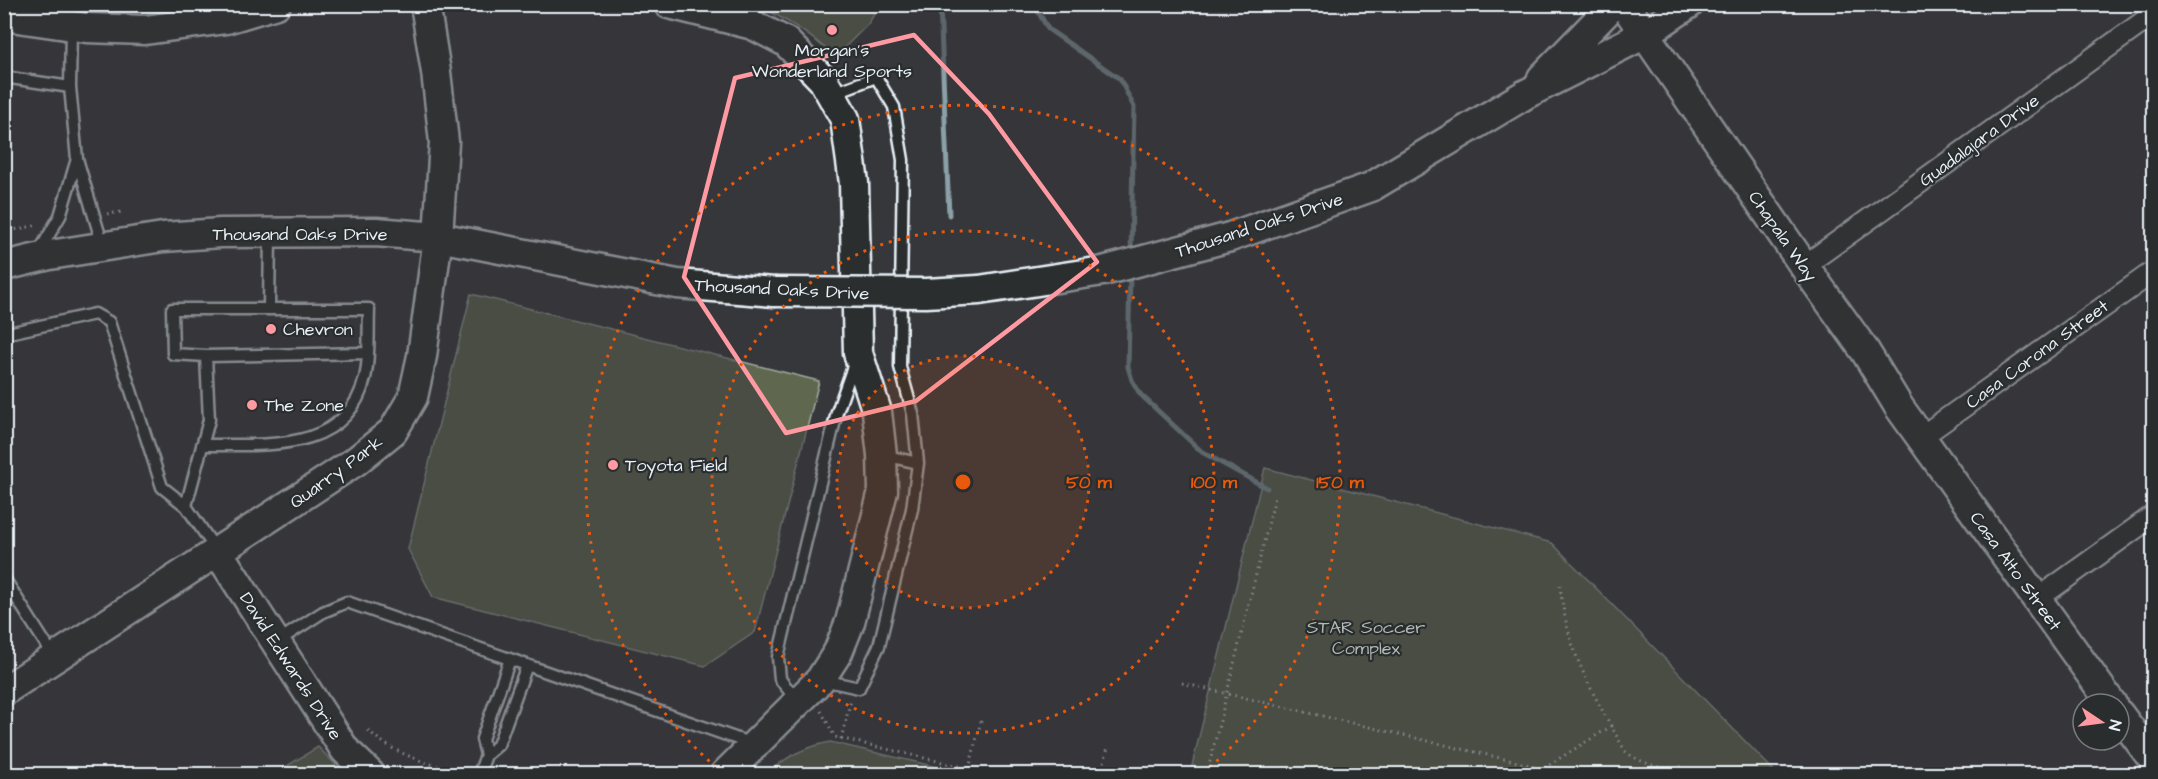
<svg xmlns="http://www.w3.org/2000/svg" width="2158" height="779" font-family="'Architects Daughter',sans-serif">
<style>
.green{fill:#5f684f;stroke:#a4aca4;stroke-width:1.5}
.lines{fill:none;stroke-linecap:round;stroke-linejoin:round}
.stream{stroke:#8ba0a7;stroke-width:5}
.lane-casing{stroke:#e8f1f8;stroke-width:15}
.street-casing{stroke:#e8f1f8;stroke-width:24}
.secondary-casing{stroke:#e8f1f8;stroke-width:33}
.path{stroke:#e8f1f8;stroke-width:3;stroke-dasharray:1.5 4.5;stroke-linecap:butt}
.lane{stroke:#2a2d2e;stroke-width:10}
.street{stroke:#2a2d2e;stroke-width:20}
.secondary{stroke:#2a2d2e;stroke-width:28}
.secondary-bridge-casing{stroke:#e8f1f8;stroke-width:33;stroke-linecap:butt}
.secondary-bridge{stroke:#2a2d2e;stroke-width:28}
.marked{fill:none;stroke:#ff9aa2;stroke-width:4.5;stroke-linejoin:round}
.ring{fill:none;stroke:#e8590c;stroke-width:3;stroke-dasharray:3 6}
.poi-dot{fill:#ff9aa2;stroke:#2a2d2e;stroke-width:2}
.labels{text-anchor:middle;stroke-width:4.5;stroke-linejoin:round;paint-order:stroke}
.poi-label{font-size:18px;fill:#e8f1f8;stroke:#2a2d2e;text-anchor:start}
.street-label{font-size:18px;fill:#e8f1f8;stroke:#2a2d2e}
.park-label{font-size:18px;fill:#b1bab4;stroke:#2a2d2e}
.centre{fill:#e8590c;stroke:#2a2d2e;stroke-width:3}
.ring-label{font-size:18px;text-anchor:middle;font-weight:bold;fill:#e8590c;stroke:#2a2d2e;stroke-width:4.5;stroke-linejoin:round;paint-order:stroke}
</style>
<rect width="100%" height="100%" fill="#36373b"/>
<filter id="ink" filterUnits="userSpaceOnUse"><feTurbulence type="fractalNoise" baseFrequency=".0167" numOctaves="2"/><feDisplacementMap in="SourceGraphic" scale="12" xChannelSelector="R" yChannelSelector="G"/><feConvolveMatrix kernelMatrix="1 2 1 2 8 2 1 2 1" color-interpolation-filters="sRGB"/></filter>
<g filter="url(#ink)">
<path class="green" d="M758 5H880L868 24 835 57C809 33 788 21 758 5Z
M471 294 819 381 755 632 705 666 433 597 408 549Z
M1265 468 1552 543 1777 774H1190Z
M830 742 967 774H766C788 756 802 748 830 742Z
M318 747 345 774H274Z"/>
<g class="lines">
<path class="stream" d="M940 4 949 215
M1034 4 1048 29 1120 79 1134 107 1131 255
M1130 273 1128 367 1132 380 1140 394 1202 452 1267 488"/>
<defs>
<path id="lane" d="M183 4 185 24
M71 26 70 87 77 159 103 246
M4 77 70 87
M39 252 60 216 77 159
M269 309 270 233
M4 334 95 314 109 322 162 487 186 506 216 550
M206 356 367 353
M883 455 918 463
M186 506 209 420 206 356 173 354 172 309H369C368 331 370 357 365 378 346 455 263 444 202 445
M4 578 54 657
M278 641 323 612 347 602 752 744
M823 680 859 688 879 646 912 509 918 463 913 414 900 367 903 160 894 107 876 77 831 94
M797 701 780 679 778 657 837 412 855 361
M486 755 498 745 527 665
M479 774 486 755 482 739 510 659"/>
<path id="street" d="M1804 266 2154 14
M1921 437 2154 271
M2037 599 2154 515"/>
<path id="secondary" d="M669 4 753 25 786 42 823 80 845 119 854 183 858 353 877 412 882 455 883 491 850 622 838 652 820 680 725 774
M1624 4 1804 266 1865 351 1899 407 2112 704
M4 16 87 28 145 30 226 19 276 4
M1542 78 1614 4
M1230 237 1371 187 1526 94 1645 34 1689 4
M4 266 50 255 163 237 221 233 376 232 438 237 470 243 677 284 774 292
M218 552 345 750 370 774
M4 691 356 461 393 431 413 397 422 356 438 237 444 142 436 72 425 4
M2119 714 2154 761"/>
</defs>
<use href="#lane" class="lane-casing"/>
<use href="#street" class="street-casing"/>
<use href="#secondary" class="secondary-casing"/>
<path class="path" d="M107 214 123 212
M4 232 38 225
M1560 585C1567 654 1593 693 1625 751 1638 762 1662 770 1678 769L1684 764
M1182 683 1530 765 1539 771V774
M821 711 835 737 993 774
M368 730C393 755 429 763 462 774
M841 739 851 700
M969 769 982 717
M1539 771 1615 724
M1101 774 1108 747
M1207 774 1275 497"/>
<use href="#lane" class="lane"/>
<use href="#street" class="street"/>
<use href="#secondary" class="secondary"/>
<defs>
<path id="secondary-bridge" d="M774 292 926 293 979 290 1103 271 1230 237"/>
</defs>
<use href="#secondary-bridge" class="secondary-bridge-casing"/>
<use href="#secondary-bridge" class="secondary-bridge"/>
</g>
</g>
<path d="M0 0H2158V779H0ZM914 35 989 114 1097 262 916 401 786 433 684 277 735 78Z" fill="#36373b" fill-opacity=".55" fill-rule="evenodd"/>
<path class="marked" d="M914 35 989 114 1097 262 916 401 786 433 684 277 735 78Z"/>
<circle cx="963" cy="482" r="126" fill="#e8590c" fill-opacity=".12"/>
<g class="ring">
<circle cx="963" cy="482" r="126"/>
<circle cx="963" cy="482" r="251"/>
<path d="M723 773A377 377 0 1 1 1203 773"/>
</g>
<g class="poi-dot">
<circle cx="832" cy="30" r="6"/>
<circle cx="271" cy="329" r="6"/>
<circle cx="252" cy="405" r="6"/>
<circle cx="613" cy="465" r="6"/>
</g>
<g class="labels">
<g class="poi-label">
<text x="832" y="56" text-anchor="middle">Morgan’s<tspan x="832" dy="21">Wonderland Sports</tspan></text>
<text x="283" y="335">Chevron</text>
<text x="264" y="411">The Zone</text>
<text x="625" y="471">Toyota Field</text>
</g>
<g class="street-label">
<text transform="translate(1979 140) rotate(-36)" y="6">Guadalajara Drive</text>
<text transform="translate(1259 225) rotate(-18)" y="6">Thousand Oaks Drive</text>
<text x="300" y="240">Thousand Oaks Drive</text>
<text transform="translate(1783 236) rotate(55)" y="6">Chapala Way</text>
<text transform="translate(782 289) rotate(3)" y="6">Thousand Oaks Drive</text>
<text transform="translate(2037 354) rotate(-36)" y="6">Casa Corona Street</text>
<text transform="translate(336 472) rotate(-36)" y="6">Quarry Park</text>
<text transform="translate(2016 571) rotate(54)" y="6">Casa Alto Street</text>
<text transform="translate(291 666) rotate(57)" y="6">David Edwards Drive</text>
</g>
<g class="park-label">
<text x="1366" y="633">STAR Soccer<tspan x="1366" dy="21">Complex</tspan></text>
</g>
</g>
<circle cx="963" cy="482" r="9" class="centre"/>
<g class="ring-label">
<text x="1089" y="488">50 m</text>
<text x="1214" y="488">100 m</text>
<text x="1340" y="488">150 m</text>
</g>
<rect width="2158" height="779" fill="none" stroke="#2a2d2e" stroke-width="24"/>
<rect x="12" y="12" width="2134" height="755" fill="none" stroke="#e8f1f8" stroke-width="2" filter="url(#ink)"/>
<g transform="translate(2101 722) rotate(103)"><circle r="28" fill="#2a2d2e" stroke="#767b7f" stroke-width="1.5"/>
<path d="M0-4.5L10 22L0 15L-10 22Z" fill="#ff9aa2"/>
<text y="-9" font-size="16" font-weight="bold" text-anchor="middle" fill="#e8f1f8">N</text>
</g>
</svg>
